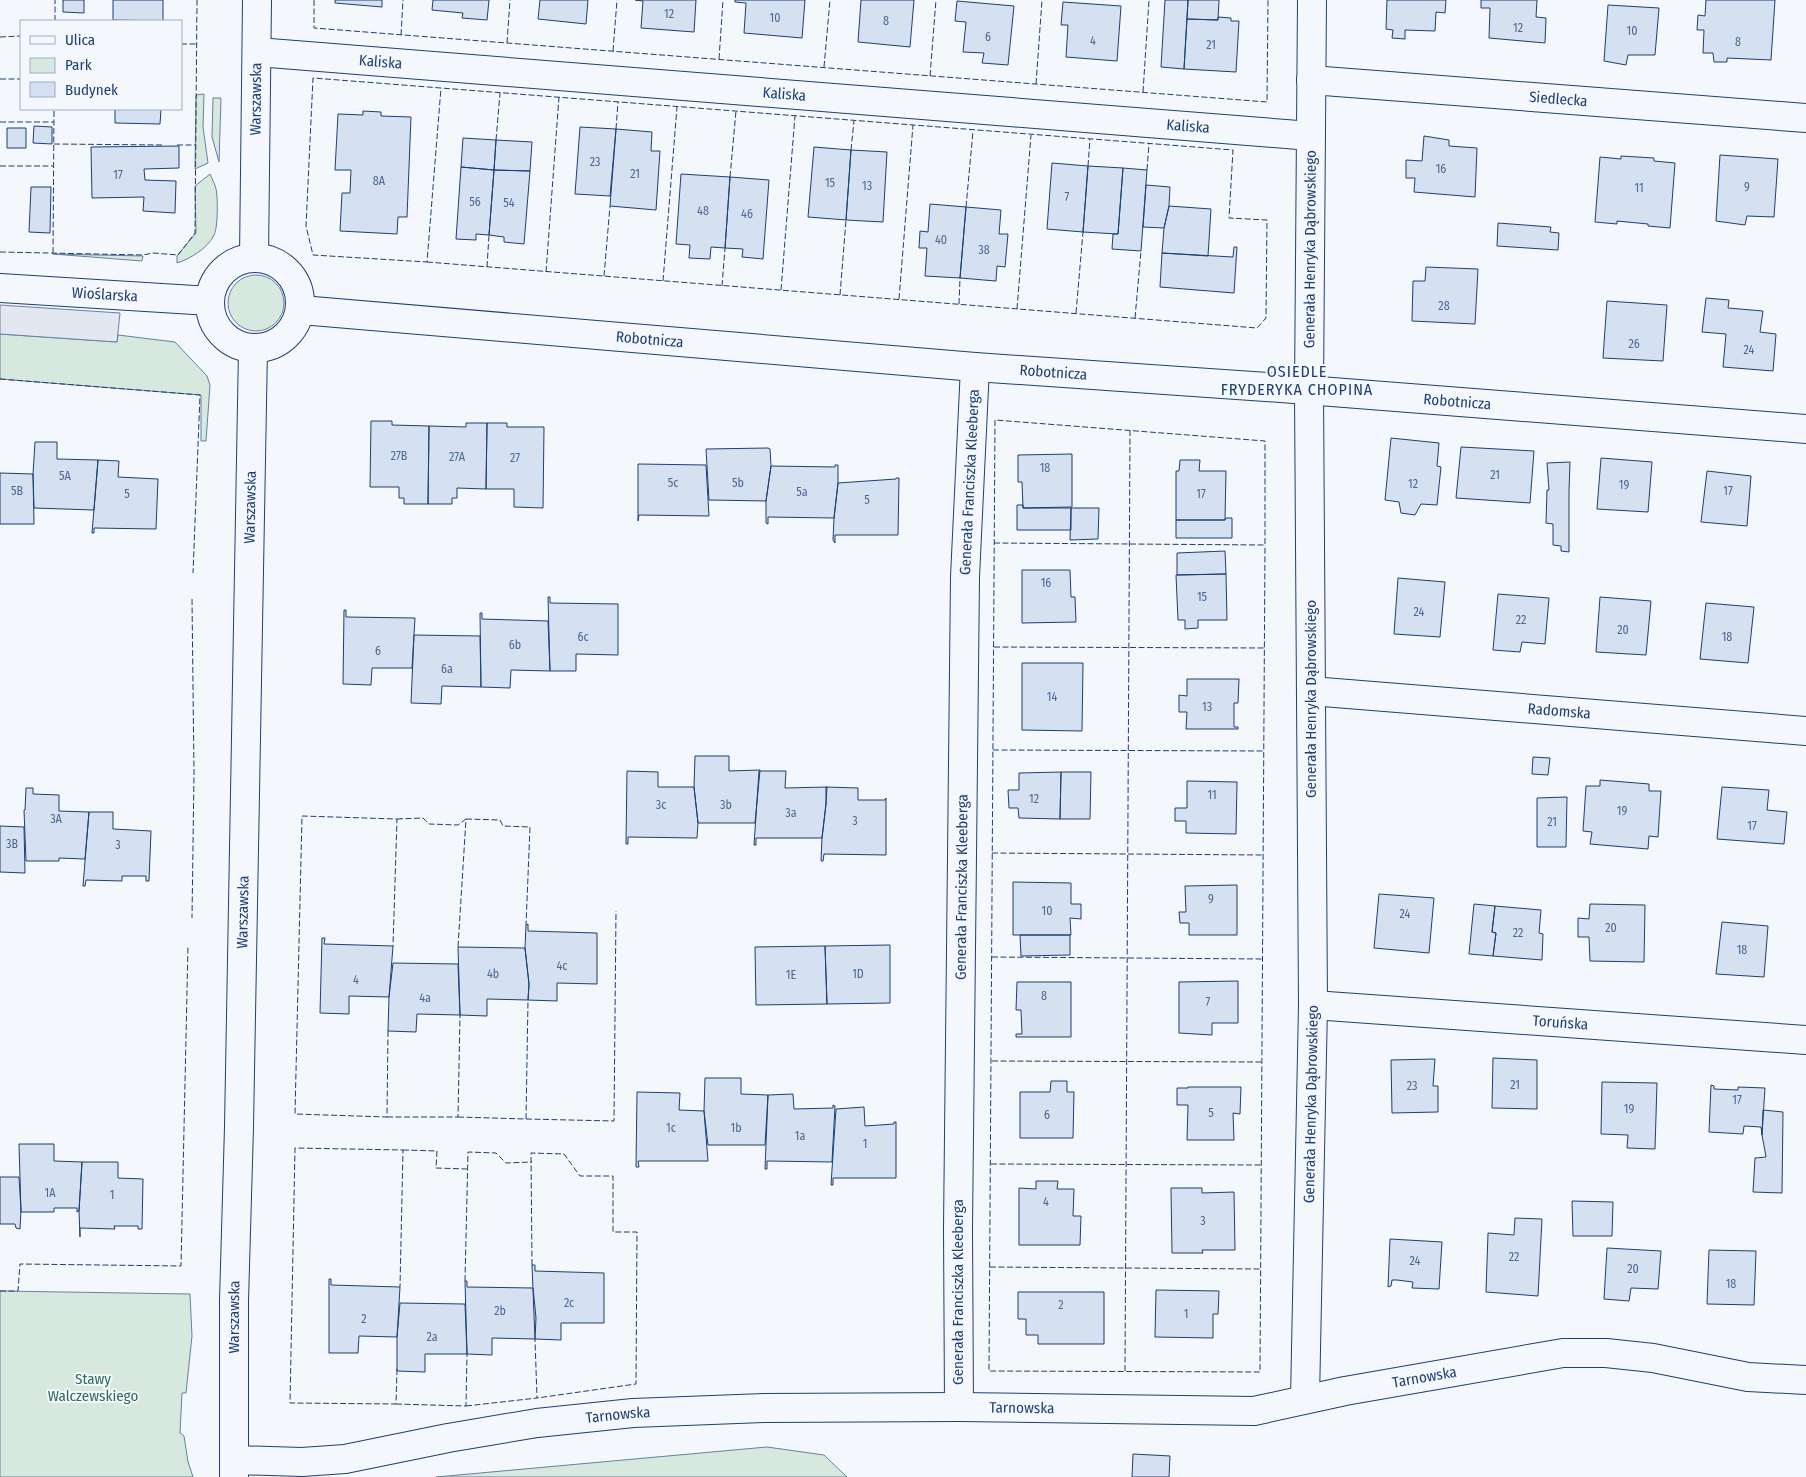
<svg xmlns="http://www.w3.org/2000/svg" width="1806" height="1477" font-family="'Fira Sans Condensed',sans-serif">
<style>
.green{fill:#d7e8df;stroke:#687fa3}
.parking{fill:#e3e8f0;stroke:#687fa3}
.building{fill:#d5e0f0;stroke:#1d3f73}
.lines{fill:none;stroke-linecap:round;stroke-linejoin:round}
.minor-casing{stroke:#1d3f73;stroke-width:30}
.tertiary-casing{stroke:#1d3f73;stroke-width:30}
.minor{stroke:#f4f7fb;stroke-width:28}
.tertiary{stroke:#f4f7fb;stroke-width:28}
.fence{stroke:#1d3f73;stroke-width:1;stroke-dasharray:6 2.5;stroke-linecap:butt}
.labels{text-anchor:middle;stroke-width:4;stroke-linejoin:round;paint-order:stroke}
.number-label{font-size:12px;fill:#4b6792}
.street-label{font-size:15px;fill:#1d3f73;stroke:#f4f7fb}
.park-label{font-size:15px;fill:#2c6c60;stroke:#f4f7fb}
.neighbourhood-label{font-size:16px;letter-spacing:1px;fill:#1d3f73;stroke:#f4f7fb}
</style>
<rect width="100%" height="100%" fill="#f4f7fb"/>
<path class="green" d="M204 94 203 127 208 163 195 169 196 95Z
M213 98H221L219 162 212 137Z
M210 174C212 179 215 184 216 189 218 197 218 228 214 235 208 248 190 259 177 263V256L196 233 195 186Z
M53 254 143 256 142 261Z
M228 303a28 28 0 1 1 56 0a28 28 0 1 1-56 0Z
M0 334 117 342 118 335 175 342 207 376 210 385 206 441H201V395L0 379Z
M0 1291 190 1294 192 1336 186 1393H182L180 1433 184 1436 188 1462 193 1477H0Z
M767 1447 824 1455 847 1477H436Z"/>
<path class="parking" d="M0 305 120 313 117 342 0 334Z"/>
<path class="building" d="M63 0H84V13L63 12Z
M113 0H163V21L113 20Z
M335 0H382V7L335 3Z
M433 0H489L487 20 462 18 463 13 432 10Z
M540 0H588L586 24 538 19Z
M635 0H696L694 32 641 28 643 1Z
M735 0H805L802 38 744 33 746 3 735 2Z
M861 0H914L910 47 858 42Z
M1165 0H1188L1184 69 1161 67Z
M1188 0H1219L1218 20 1187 19Z
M1387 0H1446L1445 13 1436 12 1435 31 1405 30V39L1392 38 1393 30 1386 29Z
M1481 0H1537L1536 17 1546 18 1545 43 1489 38 1490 8H1481Z
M1706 0H1775L1771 60 1727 58V62H1714L1713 53H1703L1704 30H1697L1698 15 1705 16Z
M957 1 1014 6 1008 65 982 63 984 53 963 52 966 22 955 21Z
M1063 2 1121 6 1117 61 1066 57 1068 25H1061Z
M1608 5 1659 8 1655 55H1628L1626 65 1604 61Z
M1218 17 1231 18V21H1239L1236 72 1184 69 1187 19 1218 20Z
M115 109H161L160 124 115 123Z
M363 111 381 112V116L411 117 407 217H398L397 234 340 231 342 193H350L351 170H335L338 114 363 115Z
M34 126 52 127V144L33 143Z
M580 127 616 129 610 196 575 194Z
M7 128H26V148H7Z
M616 129 652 132 651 151H660L656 210 610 206Z
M1424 136 1449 140V146L1477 148 1475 197 1414 192 1415 178H1406V160L1422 161Z
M463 138 496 140 494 170 461 167Z
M496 140 532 142 530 171 494 170Z
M179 146V168L144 169 145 180 176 181 175 213 143 211 144 197 92 198 91 147Z
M814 147 851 150 846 220 808 217Z
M851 150 887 152 883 222 846 220Z
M1720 155 1778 159 1774 217 1747 216 1745 225 1716 221Z
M1621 156 1654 158V161L1675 163 1670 228 1648 226V224L1617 221V224L1595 222 1600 157 1621 159Z
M1052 163 1088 166 1083 232 1047 229Z
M1088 166 1123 168 1118 234 1083 232Z
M461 167 494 170 489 235 476 234V240L456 239Z
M1123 168 1147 170 1141 251 1112 249 1113 234H1118Z
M494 170 530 171 524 244 504 242V237L489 235Z
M681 174 730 177 725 248 711 247 710 259 689 258 690 245 676 244Z
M730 177 769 180 763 259 742 257 743 249 725 248Z
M1146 185 1170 187 1169 206 1164 228 1143 227Z
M31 187H51L50 233 29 232Z
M930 204 966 207 960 278 925 276 927 248H919L920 231 928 232Z
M1169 206 1211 209 1208 256 1162 253 1164 228Z
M966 207 1001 210 999 234H1008L1005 267 997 266 996 281 960 278Z
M1498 223 1551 227 1550 232 1559 233 1558 250 1497 246Z
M1234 247H1237L1234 293 1160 287 1162 253 1233 257Z
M1426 267 1478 269 1475 324 1412 321 1413 281H1425Z
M1706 298 1729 300 1728 308 1763 311 1760 332 1776 334 1773 371 1723 367 1726 334 1702 332Z
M1607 301 1667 305 1663 361 1603 358Z
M371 421H392V425L429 426 428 504H404V498H399V487H370Z
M466 423H487L486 489 457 488V498H452V504H428L429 426 466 427Z
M487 423H507V427H544L543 508 514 507V489H486Z
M1391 438 1439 443 1437 466 1441 467 1437 505 1421 504 1415 515 1401 513 1399 502 1385 500Z
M35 442H57V459L98 460 94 510 34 508 33 474Z
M1461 447 1534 451 1530 503 1456 498Z
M768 448 770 449 771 466 766 501 709 500 706 449Z
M1072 454V507L1023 508 1022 482H1018V455Z
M1601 458 1652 462 1648 512 1597 509Z
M98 460 119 461 118 477 158 479 156 529 94 528V533H92Z
M1180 460H1200L1199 471H1226L1225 520H1176V471H1179Z
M1570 462 1569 491V552L1561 551V546L1553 545V524L1546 523 1547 490H1549L1547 463Z
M638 464 706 465 709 516 639 515 638 521Z
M835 465H838V483L834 518 768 517V524L766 523V501L771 466 835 467Z
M1707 471 1751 476 1747 526 1701 522Z
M0 473 33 474 34 524H0Z
M896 478H899L898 535H835V543L833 540 834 518 838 483 896 479Z
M1017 505H1023V508H1071V530H1017Z
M1071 508H1099L1098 539 1070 540Z
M1226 518H1232V538H1176V520H1225Z
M1225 551 1226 574 1177 575V553Z
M1022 570H1070L1071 597H1075L1076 622 1022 623Z
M1226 574 1227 620H1198V628L1185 629V620H1178L1176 575Z
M1398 578 1445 582 1440 637 1394 634Z
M1498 594 1549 598 1545 644 1522 642 1520 652 1493 650Z
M548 597H550V603L618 604V655L576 654V671H550Z
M1600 597 1651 601 1646 655 1596 652Z
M1706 603 1754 607 1748 663 1700 659Z
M344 610H346V617L415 618 412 668H372L371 685 343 684Z
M480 613H482V619L548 621 550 671 511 670 510 688 481 687Z
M414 635 480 636 481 687 442 686 441 704 411 703Z
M1022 663H1083L1082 731 1022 730Z
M1187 679H1239L1238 703H1234V727H1238V729H1186L1187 712H1179V695L1187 696Z
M695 756H729V771L760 770 755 823H698L694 787Z
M1533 757 1550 758 1548 775 1532 774Z
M627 771 658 772V787H694L698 823 697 838 628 837V844H626Z
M759 771H786L785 788 827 787 826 804 822 838H756V845H754Z
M1061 772 1060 819 1019 818 1018 808H1009L1008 790H1019V773Z
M1061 772H1091L1090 819H1060Z
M1600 780 1649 784V791H1661L1658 837 1649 836 1648 849 1590 844 1592 832 1583 831 1586 786H1600Z
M1187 781 1237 782 1236 834 1186 833V821H1175V808H1187Z
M826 787 858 788V800H885L886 798V855L824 854 823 861H821L822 838 826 804Z
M1722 787 1769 790 1767 810 1787 812 1784 844 1717 839Z
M26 788H33V794L59 795V811L89 812 85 859 59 858V861H26L24 810H25Z
M1567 797 1566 847H1537V798Z
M89 812H113V829L151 831 149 881H146V876H122V881L86 880 85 886H83Z
M0 826 24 827 25 873 0 872Z
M1013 882 1071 883V904H1081V919L1070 918 1071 935H1013Z
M1237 885V935H1189V923H1180L1179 912H1186L1185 886Z
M1379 894 1434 898 1429 953 1374 948Z
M1474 904 1495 906 1492 932 1496 933 1493 956 1469 954Z
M1590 904 1645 905 1644 962 1590 961 1589 937H1578V918L1589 919Z
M1495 906 1541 910 1539 933 1543 934 1542 960 1493 956 1496 933 1492 932Z
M1722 922 1768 926 1764 977 1716 974Z
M528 924V931L597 933V984L557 983V1001L528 1000 529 984 525 948 526 925Z
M1020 935H1070V955L1021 956Z
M322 938H325L324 944 393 946 389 997 349 996V1014L320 1013Z
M890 945V1003L827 1004 825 946Z
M825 946 827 1004 756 1005 755 947Z
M458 947 525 948 529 984 528 1000 487 999V1016L460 1015Z
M393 963 458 964 460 1015 417 1014 416 1032 388 1031 389 997Z
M1238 981V1023H1212V1035L1179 1033V982Z
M1017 982H1071V1037H1016V1034H1022L1021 1010H1016Z
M1493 1058 1537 1060V1109L1492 1108Z
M1435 1059 1433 1086H1438V1112L1392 1113 1391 1060Z
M705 1078H741V1094L768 1095 765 1145H708L704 1111Z
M1051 1081H1067V1092H1074L1073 1138H1020V1092H1050Z
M1602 1082 1657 1083 1655 1149 1627 1148 1628 1135 1601 1134Z
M1711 1085 1714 1086V1089L1738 1090V1087L1765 1088 1762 1135 1761 1127 1744 1126 1743 1134 1709 1132Z
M1188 1087H1241L1240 1114 1233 1113 1234 1140H1187L1188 1105H1177V1088H1188Z
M637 1092 680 1093 679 1110 704 1111 708 1161H638L639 1167H636Z
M793 1094 794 1109 833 1108V1105L835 1106 832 1162 767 1161V1169H765L768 1095Z
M864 1107 865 1126 894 1124V1122H896V1178H833V1185H831L836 1109Z
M1763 1110 1783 1112 1782 1193 1753 1192 1755 1158 1766 1157 1762 1135Z
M19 1144H54V1161L82 1162 79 1211 77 1212V1208H54V1212H21Z
M82 1162H118V1178L143 1179 142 1229H138V1226H114L115 1229 80 1228V1237L79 1211Z
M0 1177H19L21 1210 20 1229 16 1228 15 1224H0Z
M1036 1181H1058L1057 1189H1074L1073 1216H1081L1080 1245H1019V1188L1036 1189Z
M1171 1188H1202V1193L1234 1192 1235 1250H1202L1203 1253H1172Z
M1572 1201 1613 1202 1612 1236H1573Z
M1515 1218 1542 1219 1538 1296 1486 1292 1488 1233 1514 1235Z
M1390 1239 1442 1242 1439 1289 1412 1288 1413 1282 1397 1280H1392L1391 1286 1388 1287Z
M1607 1248 1661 1251 1658 1289 1631 1288 1629 1301 1604 1299Z
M1709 1250 1756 1251 1754 1305 1707 1304Z
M532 1265H535V1271L604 1273V1323H561V1340L535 1339Z
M329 1279H331V1285L400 1287 397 1337 359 1336 358 1353H329Z
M465 1281H467V1287L533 1288 536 1318 535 1339 492 1338V1355L467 1354Z
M1156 1290 1219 1291 1218 1314H1213V1338L1155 1337Z
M1018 1292H1104V1344H1038V1335H1026V1319H1018Z
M400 1303 465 1304 467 1354H425V1372L397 1371V1337Z
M1133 1454 1170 1456 1169 1477H1132Z"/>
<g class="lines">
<defs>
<g id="minor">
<path id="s1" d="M257 52 1311 136"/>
<path id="s2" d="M1311 80 1806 118"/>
<path id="s3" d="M0 288 210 301"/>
<path id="s4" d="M301 310 975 367 1281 388 1806 429"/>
<path id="s5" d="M1311 691 1806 731"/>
<path id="s6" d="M1313 1005 1806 1040"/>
<path id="s7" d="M1305 1399 1313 1005 1309 390 1312 0"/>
<path id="s8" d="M959 1407 958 1228 965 577 975 367"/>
<path id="s9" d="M234 1460 302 1462 345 1459 448 1438 537 1423 633 1413 765 1408 959 1407 1254 1411 1345 1391 1563 1353H1606L1653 1358 1748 1377 1806 1380"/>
</g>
<g id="tertiary">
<path id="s10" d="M254 258 257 0"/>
<circle cx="255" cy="303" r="45"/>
<path id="s11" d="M234 1477V1301L239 1127 253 348"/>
</g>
</defs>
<use href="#minor" class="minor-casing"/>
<use href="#tertiary" class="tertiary-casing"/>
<use href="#minor" class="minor"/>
<use href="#tertiary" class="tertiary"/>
<path class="fence" d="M314 0V28L1267 102 1268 0
M55 21V0
M401 35 403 0
M0 37 21 36
M507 43 510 0
M181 44H196
M613 51 617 0
M719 59 723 0
M824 67 830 0
M930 76 936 0
M0 79H21
M1036 84 1042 0
M1143 92 1149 0
M0 122H54
M616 129 618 102
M496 140 500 93
M54 144 164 145
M177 145H195
M851 150 854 121
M0 166H54
M1088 166 1090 139
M1147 170 1149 144
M730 177 736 111
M966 207 973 131
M0 252 143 255 153 253 178 255 195 233 197 0
M53 253 54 109
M427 262 1257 328 1266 318 1267 220 1229 218 1233 150C926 126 620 102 313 78L306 226 313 255 427 262 441 88
M487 267 489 235
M546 272 559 97
M604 276 610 206
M663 281 677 107
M722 286 725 248
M781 290 795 116
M840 295 846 220
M899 299 913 125
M959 304 960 278
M1017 309 1031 135
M1076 313 1083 232
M1135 318 1141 251
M0 379 200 395 193 573
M994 543 1265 545V441L995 420 989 1371 1260 1372 1265 545
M192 599 194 773 192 918
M994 647 1264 648
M993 750 1263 751
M397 819 423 818 429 824 458 825 466 819 458 947
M466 819 500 820 503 826 530 827 526 925
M992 853 1263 855
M992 957 1263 959
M388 1031 387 1117 295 1114 302 816 397 819 393 946
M992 1061 1262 1062
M387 1117H458L460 1015
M458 1117 526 1119 528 1000
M526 1119 614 1121 616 911
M403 1150 437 1151 436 1168 467 1169
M991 1164 1261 1165
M532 1265 531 1153 564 1154 580 1176H613V1232H637L636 1384 537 1398
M990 1267 1261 1269
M465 1281 468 1152 496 1153 506 1163 532 1162
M0 1291H18L20 1264 181 1266 188 946
M397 1369 396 1404 290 1403 295 1148 403 1150 400 1287
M1125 1371 1130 431
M396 1404 466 1406 467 1354
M466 1406 537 1398 535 1339"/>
</g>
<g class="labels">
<g class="number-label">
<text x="669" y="18">12</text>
<text x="775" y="22">10</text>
<text x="886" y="25">8</text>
<text x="1518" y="32">12</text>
<text x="1632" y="35">10</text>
<text x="988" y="41">6</text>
<text x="1093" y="45">4</text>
<text x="1738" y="46">8</text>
<text x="1211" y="49">21</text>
<text x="595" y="166">23</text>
<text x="1441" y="173">16</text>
<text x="635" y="178">21</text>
<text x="118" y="179">17</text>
<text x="379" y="185">8A</text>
<text x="830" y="187">15</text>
<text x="867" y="190">13</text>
<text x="1747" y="191">9</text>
<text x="1639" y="192">11</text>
<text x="1067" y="201">7</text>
<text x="475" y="206">56</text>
<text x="509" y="207">54</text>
<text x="703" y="215">48</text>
<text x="747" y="218">46</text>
<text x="941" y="244">40</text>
<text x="984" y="254">38</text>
<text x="1444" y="310">28</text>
<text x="1634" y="348">26</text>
<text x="1749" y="354">24</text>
<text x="399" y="460">27B</text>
<text x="457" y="461">27A</text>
<text x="515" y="462">27</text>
<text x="1045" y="472">18</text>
<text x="1495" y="479">21</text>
<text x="65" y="480">5A</text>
<text x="673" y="487">5c</text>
<text x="738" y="487">5b</text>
<text x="1413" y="488">12</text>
<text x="1624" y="489">19</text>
<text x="17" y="495">5B</text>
<text x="1728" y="495">17</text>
<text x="802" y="496">5a</text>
<text x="127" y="498">5</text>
<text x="1201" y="498">17</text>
<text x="867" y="504">5</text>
<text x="1046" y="587">16</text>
<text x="1202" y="601">15</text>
<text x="1419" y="616">24</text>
<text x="1521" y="624">22</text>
<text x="1623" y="634">20</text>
<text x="583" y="641">6c</text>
<text x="1727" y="641">18</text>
<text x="515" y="649">6b</text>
<text x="378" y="655">6</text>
<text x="447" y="673">6a</text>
<text x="1052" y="701">14</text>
<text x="1207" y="711">13</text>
<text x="1212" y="799">11</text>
<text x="1034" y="803">12</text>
<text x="661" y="809">3c</text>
<text x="726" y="809">3b</text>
<text x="1622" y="815">19</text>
<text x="791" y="817">3a</text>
<text x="56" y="823">3A</text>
<text x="855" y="825">3</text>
<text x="1552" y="826">21</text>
<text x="1752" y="830">17</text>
<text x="12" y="848">3B</text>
<text x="118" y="849">3</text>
<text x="1211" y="903">9</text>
<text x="1047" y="915">10</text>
<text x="1405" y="918">24</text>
<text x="1611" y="932">20</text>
<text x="1518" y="937">22</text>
<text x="1742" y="954">18</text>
<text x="562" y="970">4c</text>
<text x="493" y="978">4b</text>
<text x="858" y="978">1D</text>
<text x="791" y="979">1E</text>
<text x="356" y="984">4</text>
<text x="1044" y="1000">8</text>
<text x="425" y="1002">4a</text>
<text x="1208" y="1006">7</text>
<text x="1515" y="1089">21</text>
<text x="1412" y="1090">23</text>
<text x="1737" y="1104">17</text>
<text x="1629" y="1113">19</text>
<text x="1211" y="1117">5</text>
<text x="1047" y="1119">6</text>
<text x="671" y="1132">1c</text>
<text x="736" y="1132">1b</text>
<text x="800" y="1140">1a</text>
<text x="865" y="1148">1</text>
<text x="50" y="1197">1A</text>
<text x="112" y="1199">1</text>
<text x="1046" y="1206">4</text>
<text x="1203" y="1225">3</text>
<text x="1514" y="1261">22</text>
<text x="1415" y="1265">24</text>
<text x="1633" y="1273">20</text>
<text x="1731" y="1288">18</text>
<text x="569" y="1307">2c</text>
<text x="1061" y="1309">2</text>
<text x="500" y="1315">2b</text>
<text x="1186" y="1318">1</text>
<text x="364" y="1323">2</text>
<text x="432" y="1341">2a</text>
</g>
<g class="street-label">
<text dy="5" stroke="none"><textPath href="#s1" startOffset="124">Kaliska</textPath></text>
<text dy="5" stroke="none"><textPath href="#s1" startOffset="529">Kaliska</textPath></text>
<text dy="5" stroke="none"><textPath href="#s10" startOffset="159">Warszawska</textPath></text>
<text dy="5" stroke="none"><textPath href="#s2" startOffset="248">Siedlecka</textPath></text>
<text dy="5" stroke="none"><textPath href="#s1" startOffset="934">Kaliska</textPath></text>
<text dy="5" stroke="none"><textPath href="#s7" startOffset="1150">Generała Henryka Dąbrowskiego</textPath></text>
<text dy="5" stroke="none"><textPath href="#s3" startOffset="105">Wioślarska</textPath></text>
<text dy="5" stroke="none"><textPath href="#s4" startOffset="350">Robotnicza</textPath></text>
<text dy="5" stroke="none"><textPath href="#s4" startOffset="755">Robotnicza</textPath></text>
<text dy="5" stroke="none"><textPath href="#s4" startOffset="1160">Robotnicza</textPath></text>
<text dy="5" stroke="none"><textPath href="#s8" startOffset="925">Generała Franciszka Kleeberga</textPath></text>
<text dy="5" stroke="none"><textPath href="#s11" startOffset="970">Warszawska</textPath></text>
<text transform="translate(1311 699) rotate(-90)" y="5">Generała Henryka Dąbrowskiego</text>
<text dy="5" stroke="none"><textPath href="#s5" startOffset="249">Radomska</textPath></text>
<text dy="5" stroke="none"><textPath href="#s8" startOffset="520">Generała Franciszka Kleeberga</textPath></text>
<text dy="5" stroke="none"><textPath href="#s11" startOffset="565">Warszawska</textPath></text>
<text dy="5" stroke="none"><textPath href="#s6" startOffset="248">Toruńska</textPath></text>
<text dy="5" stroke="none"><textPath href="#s7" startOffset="295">Generała Henryka Dąbrowskiego</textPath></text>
<text transform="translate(958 1292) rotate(-90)" y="5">Generała Franciszka Kleeberga</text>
<text dy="5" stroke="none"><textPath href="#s11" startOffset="160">Warszawska</textPath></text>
<text dy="5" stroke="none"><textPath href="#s9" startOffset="1198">Tarnowska</textPath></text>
<text dy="5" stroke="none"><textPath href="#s9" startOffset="792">Tarnowska</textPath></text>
<text dy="5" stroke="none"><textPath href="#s9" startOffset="388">Tarnowska</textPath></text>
</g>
<g class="park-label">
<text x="93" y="1384">Stawy<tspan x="93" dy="17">Walczewskiego</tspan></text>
</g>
<g class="neighbourhood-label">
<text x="1297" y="377">OSIEDLE<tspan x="1297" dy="18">FRYDERYKA CHOPINA</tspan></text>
</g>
</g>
<rect x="20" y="20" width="162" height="90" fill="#f4f7fb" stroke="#9eadc5"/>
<rect x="30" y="36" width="25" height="8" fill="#f4f7fb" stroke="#9eadc5"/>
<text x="65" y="45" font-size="15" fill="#1d3f73">Ulica</text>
<rect x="30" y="58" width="25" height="15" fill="#d7e8df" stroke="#9eadc5"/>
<text x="65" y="70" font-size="15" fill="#1d3f73">Park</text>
<rect x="30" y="82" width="25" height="15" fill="#d5e0f0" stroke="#9eadc5"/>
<text x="65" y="95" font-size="15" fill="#1d3f73">Budynek</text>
</svg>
